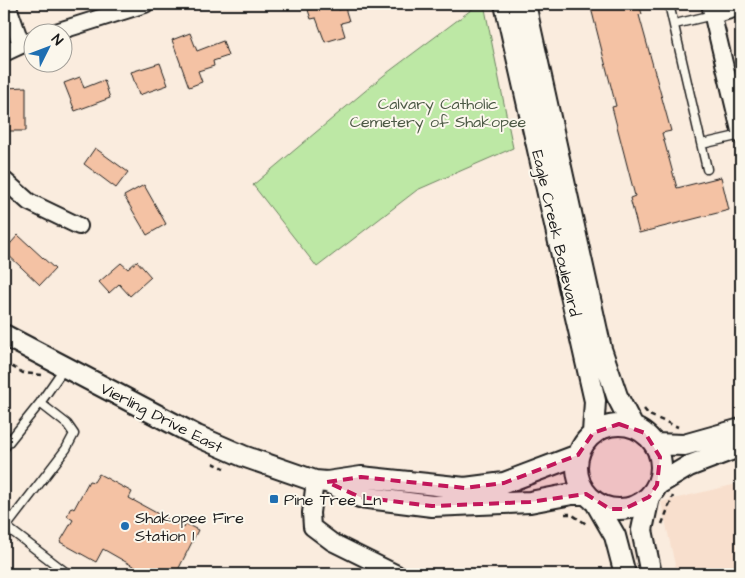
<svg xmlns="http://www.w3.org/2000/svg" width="745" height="578" font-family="'Architects Daughter',sans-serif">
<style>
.built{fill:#f8dfcd}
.green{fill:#bde8a5;stroke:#6c8260}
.building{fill:#f4c2a4;stroke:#1c1c1c}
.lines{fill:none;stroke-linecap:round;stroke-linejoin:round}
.service-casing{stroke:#1c1c1c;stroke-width:11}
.minor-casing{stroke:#1c1c1c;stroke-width:20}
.tertiary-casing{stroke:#1c1c1c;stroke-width:24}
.path{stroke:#1c1c1c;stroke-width:2.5;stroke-dasharray:5 4;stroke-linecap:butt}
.service{stroke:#fbf7ec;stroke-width:8}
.minor{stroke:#fbf7ec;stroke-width:16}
.tertiary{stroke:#fbf7ec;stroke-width:20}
.marked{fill:#c2185b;fill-opacity:0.2;stroke:#c2185b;stroke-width:4;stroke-dasharray:10 6;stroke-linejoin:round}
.poi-dot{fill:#1f6fb2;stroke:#fbf7ec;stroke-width:2}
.labels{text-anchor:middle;stroke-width:4;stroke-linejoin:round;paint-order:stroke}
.park-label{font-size:16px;fill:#4c5945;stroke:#fbf7ec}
.street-label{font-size:16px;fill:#1c1c1c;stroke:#fbf7ec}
.poi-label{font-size:16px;fill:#1c1c1c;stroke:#fbf7ec;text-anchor:start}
</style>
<rect width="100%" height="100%" fill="#faecde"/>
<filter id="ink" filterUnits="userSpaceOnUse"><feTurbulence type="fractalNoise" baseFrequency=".02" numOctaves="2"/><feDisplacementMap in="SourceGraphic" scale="10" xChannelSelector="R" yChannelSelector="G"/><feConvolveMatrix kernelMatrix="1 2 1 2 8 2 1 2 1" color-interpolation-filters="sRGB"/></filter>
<g filter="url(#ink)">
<path class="built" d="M741 483V574H677L661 502Z"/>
<path class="green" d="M479 4H484L513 148 417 190 317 267 253 185 383 76Z"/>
<path class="building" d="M314 4H337L339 10 345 8 349 21 341 23 345 36 325 42 316 18 311 19 308 10 316 8Z
M590 4H639L642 14 639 15 671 131 662 133 677 188 721 177 729 210 639 233 630 198 635 196 612 107 616 106Z
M190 33 197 51 223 41 228 56 213 61 214 66 198 71 202 82 189 87 172 40Z
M160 63 168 85 139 95 131 72Z
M80 77 84 88 104 80 110 98 75 111 64 83Z
M26 87V131H6V88Z
M95 148 128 172 116 188 84 164Z
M144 185 166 224 147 235 124 196Z
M18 235 55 269 40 285 4 251Z
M137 261 151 277 130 296 119 284 109 293 99 282 121 263 128 269Z
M99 474 132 492 129 498 184 528 186 524 198 530 176 574H147L103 549 96 562 60 542 73 520 67 516 71 507 74 509 89 481 94 482Z"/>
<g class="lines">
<defs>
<path id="service" d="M669 4 707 169
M675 24 713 15
M702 144 741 135
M4 448 40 403 65 367
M4 525 68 574
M6 527 66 449 74 434 67 424 40 403"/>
<path id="minor" d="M7 4 21 44
M710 4 741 135
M713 15 741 7
M56 32 145 4
M4 53 32 40
M4 180 29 202 79 226
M315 481 311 513 312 527 332 542 397 574"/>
<path id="tertiary" d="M505 4 595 401 593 433
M525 4 601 349 617 396 633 427
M4 335 197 436 243 456 315 481 327 482 361 477 465 488 504 483 578 455
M577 467a42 42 0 1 1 84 0a42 42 0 1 1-84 0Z
M654 444 684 445 741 429
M327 482 360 497 432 506 530 502 572 494H586
M657 485 689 466 741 446
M649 497 642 530 651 574
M596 503 615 536 625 574"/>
</defs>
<use href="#service" class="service-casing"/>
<use href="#minor" class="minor-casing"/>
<use href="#tertiary" class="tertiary-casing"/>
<path class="path" d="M4 362 23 373 42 375
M644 409 649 415 678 427
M213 463 224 468
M565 514H571L588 525
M662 524 673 496"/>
<use href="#service" class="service"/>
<use href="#minor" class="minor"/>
<use href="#tertiary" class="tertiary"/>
</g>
</g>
<path class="marked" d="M619 424 645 433 660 457 657 485 649 497 624 509H610L586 494 530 502 432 506 360 497 327 482 361 477 465 488 504 483 578 455 593 433Z"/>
<g class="poi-dot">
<rect x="269" y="494" width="10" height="10" rx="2.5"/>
<circle cx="125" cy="526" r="5"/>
</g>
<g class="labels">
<g class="park-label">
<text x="438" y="109">Calvary Catholic<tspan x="438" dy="18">Cemetery of Shakopee</tspan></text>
</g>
<g class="street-label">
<text transform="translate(557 233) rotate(77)" y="6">Eagle Creek Boulevard</text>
<text transform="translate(162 417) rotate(27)" y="6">Vierling Drive East</text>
</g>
<g class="poi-label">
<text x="284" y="505">Pine Tree Ln</text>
<text x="135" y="523">Shakopee Fire<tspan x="135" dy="18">Station 1</tspan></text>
</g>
</g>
<rect width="745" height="578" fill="none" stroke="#fbf7ec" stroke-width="20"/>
<rect x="10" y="10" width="725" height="558" fill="none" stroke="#1c1c1c" stroke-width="2" filter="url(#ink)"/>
<g transform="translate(48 48) rotate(48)"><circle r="24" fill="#fbf7ec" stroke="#a29f99"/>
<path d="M0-4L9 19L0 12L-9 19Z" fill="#1f6fb2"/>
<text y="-8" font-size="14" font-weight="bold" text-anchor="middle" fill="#1c1c1c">N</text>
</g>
</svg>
